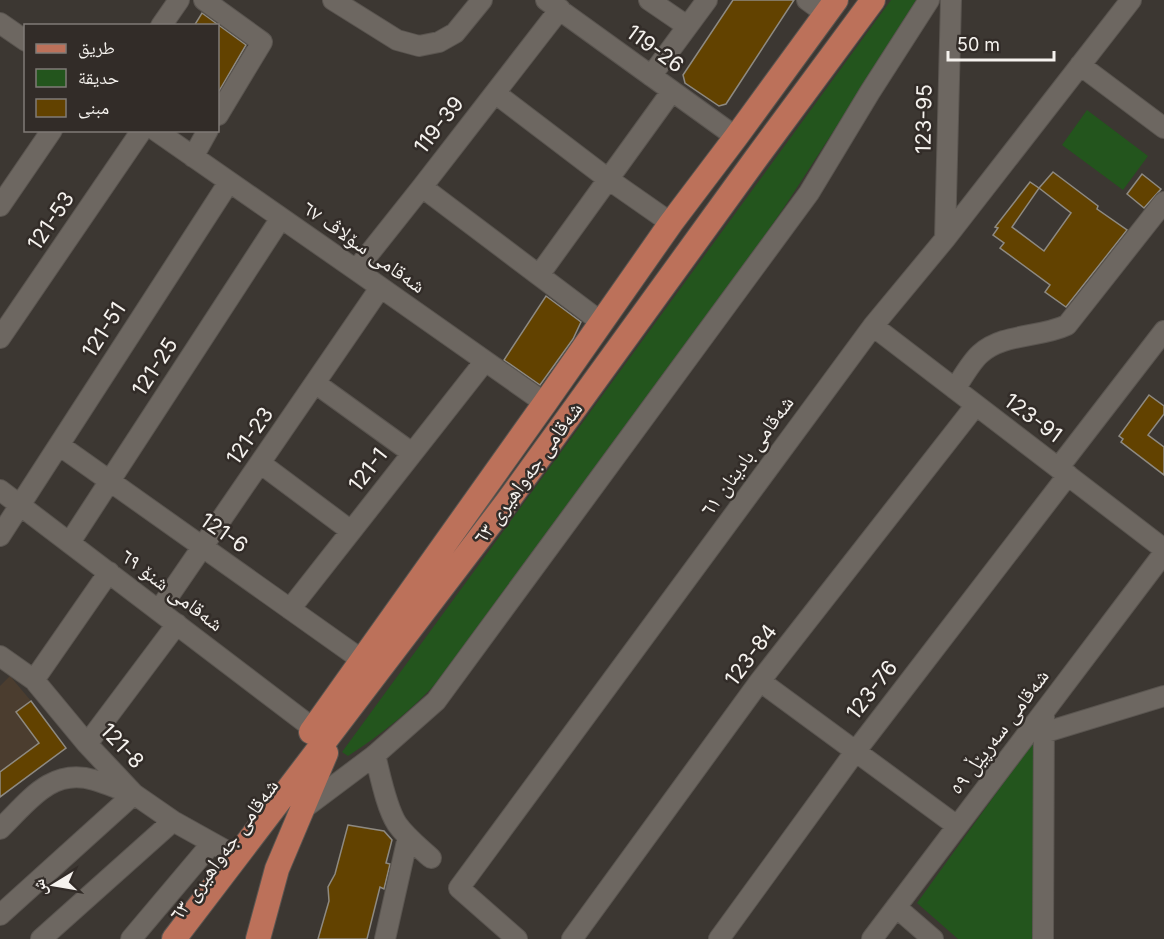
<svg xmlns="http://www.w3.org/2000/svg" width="1164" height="939" font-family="Inter,'Noto Naskh Arabic',sans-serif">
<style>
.education{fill:#4b3d2f}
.green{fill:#23551d}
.building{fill:#624200;stroke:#8e8a82;stroke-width:1.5;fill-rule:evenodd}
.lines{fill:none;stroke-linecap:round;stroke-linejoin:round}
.minor-casing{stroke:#5a5550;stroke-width:22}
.major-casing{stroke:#5a5550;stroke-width:26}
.minor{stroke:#6d6761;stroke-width:20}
.major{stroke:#bc715a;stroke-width:24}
.labels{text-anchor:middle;stroke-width:5;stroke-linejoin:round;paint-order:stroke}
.street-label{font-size:21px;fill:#f5f2ee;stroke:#322c28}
</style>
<rect width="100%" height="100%" fill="#3c3732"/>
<path class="education" d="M10 676 31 701 66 748 3 795 0 791V686Z"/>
<path class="green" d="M891 0H916L864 84 787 203 734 281 440 679C414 708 381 735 348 756L342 752Z
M1087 110 1148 156 1123 190 1062 145Z
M1036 738 1035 939H958L917 903Z"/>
<path class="building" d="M733 0H794L726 104 719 106 685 83 683 75Z
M202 13 246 45 218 93V26H194Z
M1053 172 1098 206 1097 209 1127 230 1066 307 1045 292 1050 285 1000 248 1004 243 993 235 998 228 995 227 1030 182 1039 188ZM1039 188 1071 213 1044 251 1012 227Z
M1142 174 1161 189 1144 208 1127 194Z
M546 296 581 322 573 339 540 385 504 360Z
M1149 395 1164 406V414L1148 435 1164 447V475L1121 442 1123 439 1119 436Z
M31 701 66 748 0 797V772L39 743 16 712Z
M348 825 384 831 392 840 386 863 390 864 384 889 380 887 367 939H318L329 901 328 887 335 874Z"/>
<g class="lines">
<defs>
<path id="minor" d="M204 0 262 42 218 115
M333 0 397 40 419 46 439 42 455 33 482 0
M546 0 736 137
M649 0 687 26
M807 0 826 14
M0 23 26 41
M161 26 179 0
M1080 65 1164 128
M651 76 707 0
M495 93 608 179 671 223
M155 130 356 270 545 403
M193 157 208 130
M422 187 601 322
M0 206 52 130
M945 239 951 0
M356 270 422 187 560 9
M539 275 672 91
M873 326 1164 549
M0 338 142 130
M315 383 412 453
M955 389C962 378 971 362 980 354 1003 333 1040 338 1067 325L1164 202
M59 445 362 660
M260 463 351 531
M1059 467 1164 331
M0 490 314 729
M0 536 229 182
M70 542 281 218
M290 609 485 361
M159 610 380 288
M0 656 34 680 87 744 134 794 173 821 225 850
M34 680 109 572
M760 681 957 826
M1043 733 1164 696
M87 744 177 624
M375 755C380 774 386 807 397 824 406 837 419 847 431 858
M303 809 375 755 436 701 809 193 870 92 929 0
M0 829C28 802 51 767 94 780 108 784 121 790 134 794L0 915
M896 907 933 939
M41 939 173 821
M131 939 212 843
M385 939 408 837
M517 939 459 888 873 326 945 239 1131 0
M572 939 760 681 976 405
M719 939 855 752 1068 475
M872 939 1164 553
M1043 939 1044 712"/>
<path id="major" d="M311 732 545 403 671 223 736 137 836 0
M174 939 507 502 757 157 873 0
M258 939 277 869 326 753"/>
</defs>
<use href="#minor" class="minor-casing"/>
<use href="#major" class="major-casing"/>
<use href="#minor" class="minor"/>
<use href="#major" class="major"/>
</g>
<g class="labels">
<g class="street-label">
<text transform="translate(655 49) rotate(36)" y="7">119-26</text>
<text transform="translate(924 119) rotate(-89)" y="7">123-95</text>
<text transform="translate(439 125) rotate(-52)" y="7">119-39</text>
<text transform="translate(51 221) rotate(-56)" y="7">121-53</text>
<text transform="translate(364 247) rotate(35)" y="7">شەقامی سۆلاڤ ٦٧</text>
<text transform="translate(104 330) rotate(-57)" y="7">121-51</text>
<text transform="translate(155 367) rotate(-57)" y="7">121-25</text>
<text transform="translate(1033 418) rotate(37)" y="7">123-91</text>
<text transform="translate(250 436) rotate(-55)" y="7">121-23</text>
<text transform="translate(747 456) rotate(-54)" y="7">شەقامی بادینان ٦١</text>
<text transform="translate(368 470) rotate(-52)" y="7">121-1</text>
<text transform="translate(528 473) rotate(-54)" y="7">شەقامی جەواهیری ٦٣</text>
<text transform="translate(224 533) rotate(35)" y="7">121-6</text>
<text transform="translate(172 590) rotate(37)" y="7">شەقامی شنۆ ٦٩</text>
<text transform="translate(751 655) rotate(-53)" y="7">123-84</text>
<text transform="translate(872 690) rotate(-52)" y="7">123-76</text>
<text transform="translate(999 732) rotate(-53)" y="7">شەقامی سەرپێڵ ٥٩</text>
<text transform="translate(122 746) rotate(47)" y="7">121-8</text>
<text transform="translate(224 850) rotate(-54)" y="7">شەقامی جەواهیری ٦٣</text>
</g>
</g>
<rect x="24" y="24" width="195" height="108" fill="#322c28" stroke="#807b77" stroke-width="1.5"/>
<rect x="36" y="44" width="30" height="9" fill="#bc715a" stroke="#807b77" stroke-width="1.5"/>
<text x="78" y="54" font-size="18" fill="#f5f2ee">طريق</text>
<rect x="36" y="69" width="30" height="18" fill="#23551d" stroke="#807b77" stroke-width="1.5"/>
<text x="78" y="84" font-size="18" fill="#f5f2ee">حديقة</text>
<rect x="36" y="99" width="30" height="18" fill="#624200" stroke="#807b77" stroke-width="1.5"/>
<text x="78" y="114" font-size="18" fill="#f5f2ee">مبنى</text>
<g transform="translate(54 885) rotate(259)" stroke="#322c28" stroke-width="4.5" paint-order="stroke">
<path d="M0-4.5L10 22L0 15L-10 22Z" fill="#f5f2ee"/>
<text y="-9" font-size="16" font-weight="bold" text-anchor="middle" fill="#f5f2ee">ش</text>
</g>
<path d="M948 51v9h106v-9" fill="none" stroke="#f5f2ee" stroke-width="3"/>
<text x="957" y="51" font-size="18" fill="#f5f2ee" stroke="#322c28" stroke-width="4.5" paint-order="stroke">50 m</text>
</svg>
